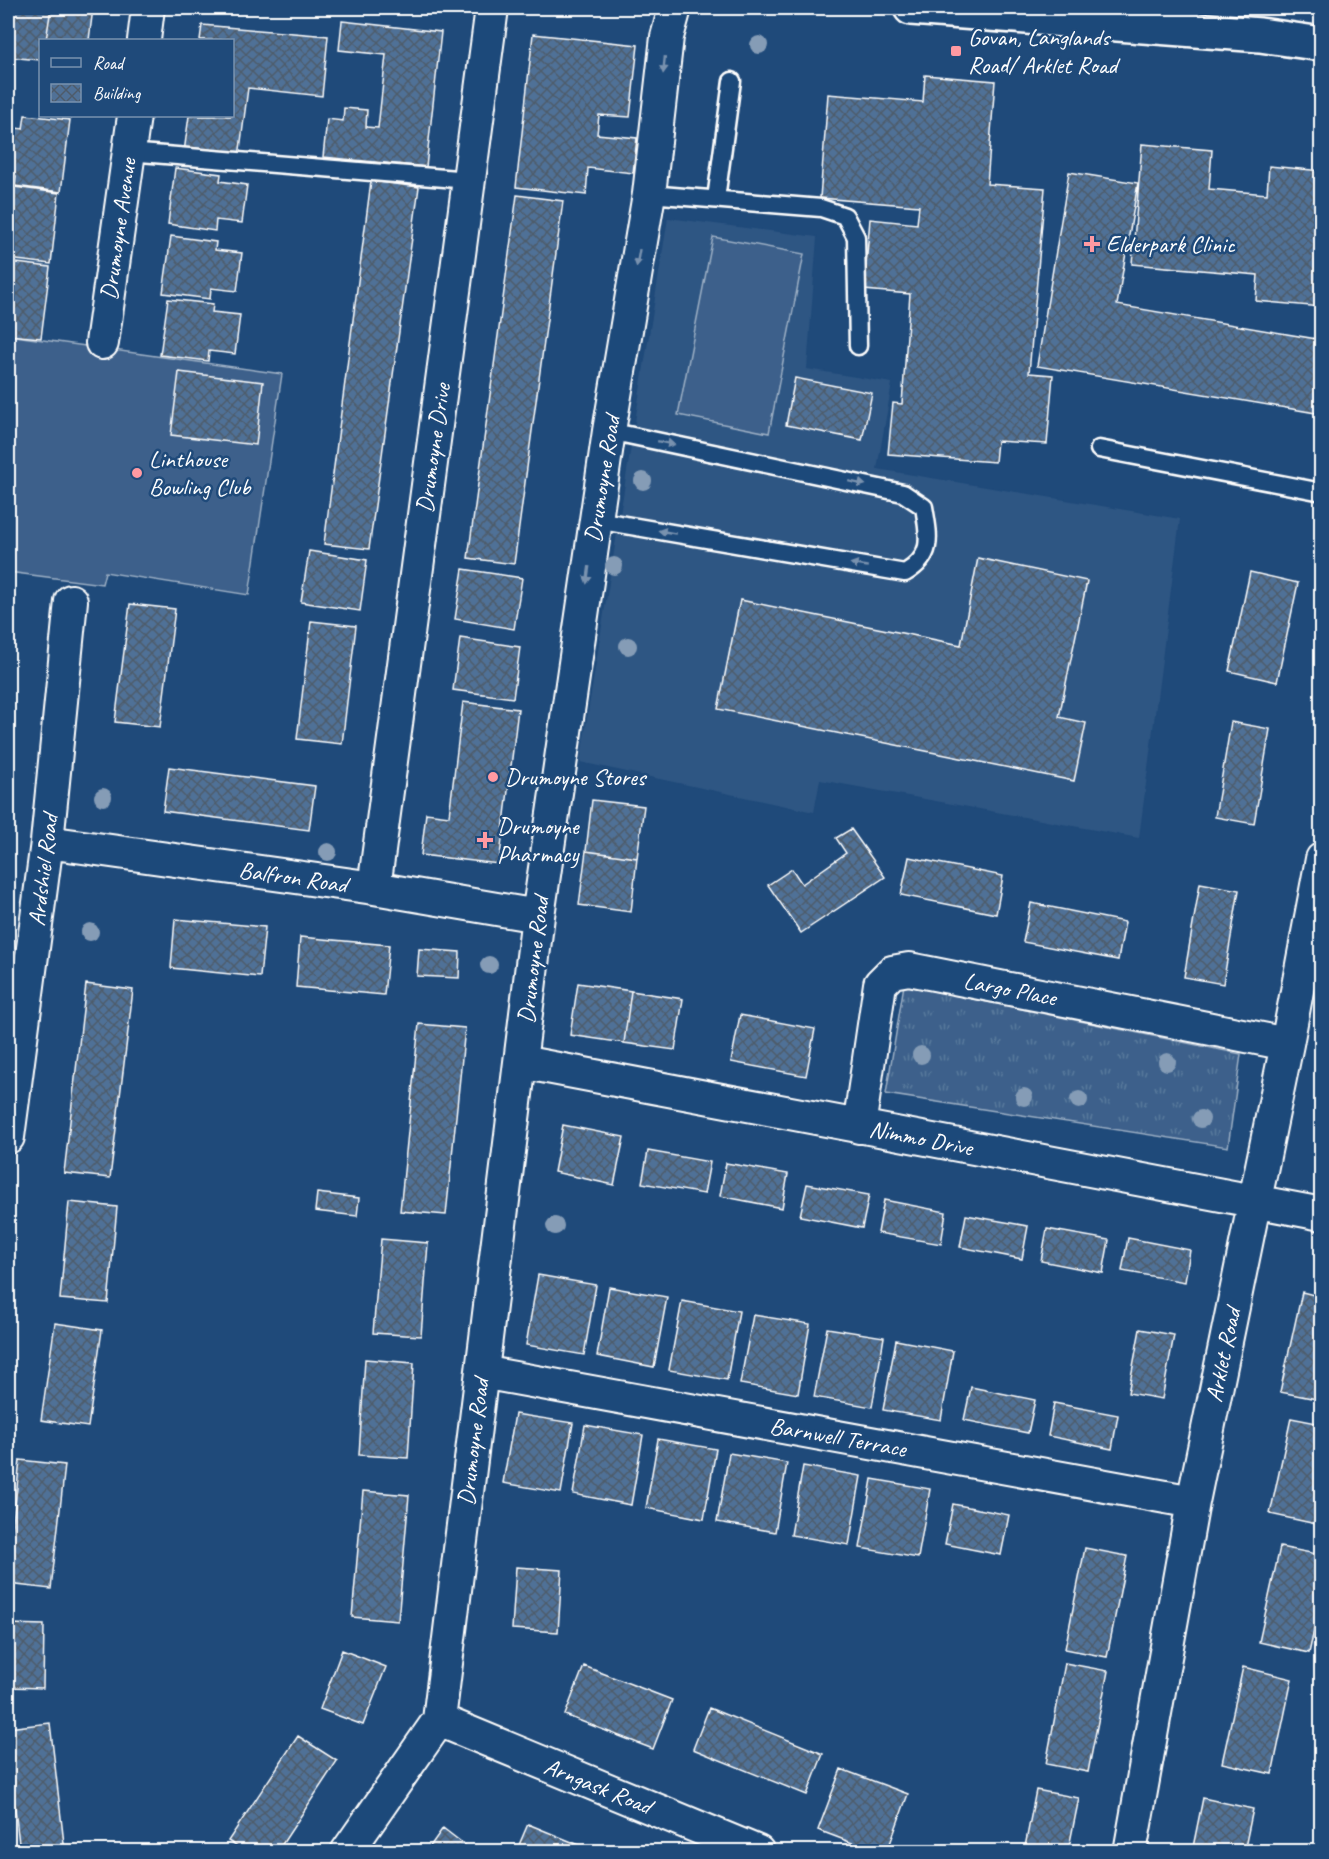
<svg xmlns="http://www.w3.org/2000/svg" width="1329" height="1859" font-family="Caveat,sans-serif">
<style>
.built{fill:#2e5683}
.grass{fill:url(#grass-tufts);stroke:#9eb0c5;stroke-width:1.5}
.pitch{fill:#3c618b;stroke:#9eb0c5;stroke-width:1.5}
.building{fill:url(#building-cross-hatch);stroke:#fff;stroke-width:1.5}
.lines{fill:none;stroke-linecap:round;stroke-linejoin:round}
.lane-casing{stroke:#fff;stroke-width:21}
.street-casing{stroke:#fff;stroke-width:36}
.secondary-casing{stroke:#fff;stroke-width:38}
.lane{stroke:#1f4a7a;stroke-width:16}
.street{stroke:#1f4a7a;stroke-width:32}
.secondary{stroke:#1f4a7a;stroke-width:33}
.tree{fill:#859cb6}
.oneway{fill:#7992af}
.poi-dot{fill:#ff9aa2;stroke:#1f4a7a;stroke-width:2}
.labels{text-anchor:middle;stroke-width:5;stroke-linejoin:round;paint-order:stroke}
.poi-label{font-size:24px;fill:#fff;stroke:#1f4a7a;text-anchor:start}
.street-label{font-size:24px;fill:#fff;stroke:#1f4a7a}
</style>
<defs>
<pattern id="grass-tufts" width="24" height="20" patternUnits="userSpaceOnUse" patternTransform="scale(1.5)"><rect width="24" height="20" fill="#3c618b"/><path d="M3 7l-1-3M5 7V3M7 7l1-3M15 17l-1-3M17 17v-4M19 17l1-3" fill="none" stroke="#59799c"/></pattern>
<pattern id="building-cross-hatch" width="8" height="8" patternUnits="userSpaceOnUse" patternTransform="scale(1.5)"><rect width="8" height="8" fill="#507197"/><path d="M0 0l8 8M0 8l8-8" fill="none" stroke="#4e5b6a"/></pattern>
</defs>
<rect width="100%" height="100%" fill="#1f4a7a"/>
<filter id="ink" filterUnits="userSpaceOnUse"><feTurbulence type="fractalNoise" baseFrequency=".0167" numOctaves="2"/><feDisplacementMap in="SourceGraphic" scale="12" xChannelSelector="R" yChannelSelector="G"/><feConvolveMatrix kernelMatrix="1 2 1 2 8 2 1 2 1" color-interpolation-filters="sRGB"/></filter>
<g filter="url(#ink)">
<path class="built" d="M668 218 817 237 807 369 892 383 877 469 1180 519 1139 838 820 780 814 812 580 762Z"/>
<path class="grass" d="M904 985 1241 1054 1228 1147 886 1094Z"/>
<path class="pitch" d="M713 237 804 254 769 433 678 415Z
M8 335 282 374 249 595 105 572 102 584 8 572Z"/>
<path class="building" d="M8 8H51L46 40H40V60L8 57Z
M51 8H93L89 40H46Z
M342 21 441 32 426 167 323 157 327 119 343 121 344 108 367 110 366 127 378 128 386 55 339 50Z
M202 25 328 36 322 96 248 88 239 157 184 152 189 116H232V40H200Z
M533 34 638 45 630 117 599 115 597 134 637 138 633 173 588 168 586 195 516 187Z
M925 75 995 81 987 184 1045 188 1029 373 1053 375 1047 444 997 441 995 462 888 454 893 403 902 404 910 294 864 290 870 219 917 224 919 206 820 198 828 94 923 102Z
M25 115 70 120 61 192 15 186 16 176 8 175V127L23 129Z
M1142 144 1212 150 1209 189 1267 194 1269 166 1322 171V307L1256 301 1258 275 1132 264Z
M175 168 221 174 220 181 247 185 242 223 216 220 215 231 168 224Z
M1069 172 1138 183 1117 305 1322 340V414L1037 366Z
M371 181 419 187 369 549 324 544Z
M14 187 59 193 51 264 8 259V201L13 202Z
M517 195 563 201 514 564 468 558Z
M171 236 216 242 215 250 242 253 237 291 211 288 210 299 163 293Z
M8 262 50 267 41 338 8 335Z
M168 299 213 304 212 312 240 315 235 354 209 351 208 361 160 355Z
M179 372 263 382 256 445 171 435Z
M795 378 872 393 862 440 786 425Z
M309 551 367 560 360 611 301 602Z
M978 558 1087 581 1059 717 1086 723 1074 781 718 709 740 600 961 645Z
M463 569 522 578 514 629 455 619Z
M1250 572 1298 583 1277 682 1229 671Z
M130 604 175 609 160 727 115 722Z
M311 621 356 626 342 744 297 739Z
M460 638 520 647 513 698 453 690Z
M463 702 518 709 499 864 421 855 426 813 449 816Z
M1231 722 1270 729 1254 824 1215 817Z
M169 767 315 786 309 830 163 811Z
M592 800 644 806 637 858 586 851Z
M851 829 885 877 801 933 768 885 792 869 802 884 846 853 836 838Z
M586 851 637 858 631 912 579 905Z
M909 857 1003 876 996 914 901 895Z
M1200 883 1239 890 1223 984 1184 977Z
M1031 903 1125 922 1118 960 1023 942Z
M175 919 265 927 260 977 171 968Z
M300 937 389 945 384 995 296 987Z
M419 949 460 952 459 978 417 976Z
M578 983 631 991 624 1043 570 1035Z
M86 984 133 990 110 1178 64 1173Z
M631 991 683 999 675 1050 624 1043Z
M740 1015 815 1029 806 1076 731 1062Z
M419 1024 465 1028 446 1215 400 1211Z
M563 1125 624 1137 614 1185 554 1172Z
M648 1151 710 1162 704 1194 642 1183Z
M726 1163 788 1174 782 1208 720 1196Z
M807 1184 869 1195 862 1228 800 1216Z
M317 1193 359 1198 357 1216 315 1211Z
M884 1200 946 1212 941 1244 878 1233Z
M69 1202 117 1207 108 1303 60 1299Z
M966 1215 1028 1226 1022 1259 960 1247Z
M1047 1229 1109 1240 1103 1273 1041 1261Z
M1128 1238 1190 1250 1185 1282 1122 1271Z
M381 1239 428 1243 421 1336 373 1333Z
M538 1275 596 1285 584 1355 526 1345Z
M609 1287 667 1297 654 1367 597 1356Z
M1302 1292 1322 1297V1400L1280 1392Z
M682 1301 739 1311 727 1380 669 1370Z
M753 1315 810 1324 798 1394 740 1384Z
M55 1323 102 1330 88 1427 41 1420Z
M827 1328 884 1337 872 1407 814 1397Z
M1140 1329 1174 1335 1162 1399 1128 1393Z
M896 1340 953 1351 941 1420 883 1410Z
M365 1359 414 1363 408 1458 359 1455Z
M971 1387 1035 1400 1028 1433 964 1420Z
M1054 1403 1118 1415 1112 1449 1048 1436Z
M515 1414 573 1423 561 1493 503 1483Z
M1291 1418 1322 1424 1321 1525 1270 1514Z
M585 1425 643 1435 631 1505 573 1494Z
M658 1439 716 1449 704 1519 646 1508Z
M729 1453 787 1463 775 1532 717 1522Z
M20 1460 65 1465 51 1589 8 1584V1568Z
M803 1466 861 1476 849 1545 791 1535Z
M872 1479 930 1489 918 1558 860 1548Z
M363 1491 409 1495 398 1621 352 1617Z
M953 1504 1009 1515 1001 1555 945 1544Z
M1280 1547 1322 1555V1595L1309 1653 1259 1642Z
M1085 1548 1127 1556 1107 1657 1065 1649Z
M516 1567 562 1570 558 1632 512 1629Z
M8 1624 44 1625 43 1688 8 1687Z
M342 1650 386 1667 363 1725 320 1709Z
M1065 1663 1108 1671 1088 1772 1046 1764Z
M584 1666 672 1700 653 1749 565 1715Z
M1243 1667 1292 1679 1272 1774 1222 1763Z
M709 1708 823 1754 807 1795 693 1749Z
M50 1723 65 1852H20L8 1749V1728Z
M298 1736 337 1761 277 1852H245L228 1841Z
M841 1769 908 1794 887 1852H876L818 1830Z
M1036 1790 1079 1798 1068 1852H1024Z
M1203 1798 1253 1809 1244 1852H1192Z
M528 1824 584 1847 582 1852H516Z
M443 1828 474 1852H426Z"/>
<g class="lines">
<defs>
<path id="lane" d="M128 152 469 180
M649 194 821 208 845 216 856 237 858 346
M716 199 732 81
M1099 449 1322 492
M596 520 905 573C934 556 929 537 924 507L903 493 609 431"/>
<path id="street" d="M144 40 148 8
M102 343 134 116
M47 842 374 888 538 916
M374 888 492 8
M521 1062 1322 1214
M859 1127 880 984 892 972 909 969 1287 1044
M8 1137 47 842 71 601
M482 1372 1193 1502
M439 1720 758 1852
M347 1852 439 1720 538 916 609 431 649 194 667 37 675 8
M1130 1852 1193 1502 1287 1044 1322 859"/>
<path id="secondary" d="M911 8 1260 35 1322 44"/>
</defs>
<use href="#lane" class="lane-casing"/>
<use href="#street" class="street-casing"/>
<use href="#secondary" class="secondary-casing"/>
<use href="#lane" class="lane"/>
<use href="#street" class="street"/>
<use href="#secondary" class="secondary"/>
</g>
<g class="tree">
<circle cx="759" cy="45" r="9"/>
<circle cx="643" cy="481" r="9"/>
<circle cx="614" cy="566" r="9"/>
<circle cx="628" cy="646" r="9"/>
<circle cx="103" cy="797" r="9"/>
<circle cx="328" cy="852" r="9"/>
<circle cx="90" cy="932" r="9"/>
<circle cx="489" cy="965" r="9"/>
<circle cx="921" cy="1055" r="9"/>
<circle cx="1167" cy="1062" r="9"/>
<circle cx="1024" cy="1097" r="9"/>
<circle cx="1079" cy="1100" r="9"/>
<circle cx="1201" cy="1119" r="9"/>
<circle cx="555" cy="1226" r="9"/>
</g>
<defs><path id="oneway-solid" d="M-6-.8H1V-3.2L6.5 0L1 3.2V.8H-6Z" transform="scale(1.5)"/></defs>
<g class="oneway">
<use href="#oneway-solid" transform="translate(664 65) rotate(96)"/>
<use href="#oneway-solid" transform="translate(638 258) rotate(100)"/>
<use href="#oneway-solid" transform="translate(666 443) rotate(12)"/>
<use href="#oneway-solid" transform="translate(857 483) rotate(12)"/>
<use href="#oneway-solid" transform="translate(667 532) rotate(-170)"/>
<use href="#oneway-solid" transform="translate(859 565) rotate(-170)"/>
<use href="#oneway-solid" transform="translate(588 575) rotate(98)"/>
</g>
</g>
<g class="poi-dot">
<rect x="950" y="45" width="12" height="12" rx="3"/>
<path d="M1089 235h6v6h6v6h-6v6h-6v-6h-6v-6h6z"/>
<circle cx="137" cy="473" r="6"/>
<circle cx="493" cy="777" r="6"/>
<path d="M482 831h6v6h6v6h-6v6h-6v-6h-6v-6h6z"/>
</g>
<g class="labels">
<g class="poi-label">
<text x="968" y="45">Govan, Langlands<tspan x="968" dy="28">Road/ Arklet Road</tspan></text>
<text x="1106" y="252">Elderpark Clinic</text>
<text x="149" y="467">Linthouse<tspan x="149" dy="28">Bowling Club</tspan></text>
<text x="505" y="785">Drumoyne Stores</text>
<text x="497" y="834">Drumoyne<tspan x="497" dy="28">Pharmacy</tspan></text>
</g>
<g class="street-label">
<text transform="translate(118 229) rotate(-82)" y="8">Drumoyne Avenue</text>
<text transform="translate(433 448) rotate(-82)" y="8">Drumoyne Drive</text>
<text transform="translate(602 479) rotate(-81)" y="8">Drumoyne Road</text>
<text transform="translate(43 870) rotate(-83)" y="8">Ardshiel Road</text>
<text transform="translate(293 877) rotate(8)" y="8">Balfron Road</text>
<text transform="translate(533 960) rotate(-83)" y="8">Drumoyne Road</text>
<text transform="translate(1010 989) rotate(11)" y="8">Largo Place</text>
<text transform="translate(921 1138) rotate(11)" y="8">Nimmo Drive</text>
<text transform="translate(1223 1355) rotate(-78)" y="8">Arklet Road</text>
<text transform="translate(838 1437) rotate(10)" y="8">Barnwell Terrace</text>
<text transform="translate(473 1442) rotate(-83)" y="8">Drumoyne Road</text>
<text transform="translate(598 1786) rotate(22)" y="8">Arngask Road</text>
</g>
</g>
<rect width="1329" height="1859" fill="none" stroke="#1f4a7a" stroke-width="30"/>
<rect x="15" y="15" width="1299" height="1829" fill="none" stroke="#fff" stroke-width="2" filter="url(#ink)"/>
<rect x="39" y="39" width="195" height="78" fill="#1f4a7a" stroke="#7992af" stroke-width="1.5"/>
<rect x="51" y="58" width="30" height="9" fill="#1f4a7a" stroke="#7992af" stroke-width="1.5"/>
<text x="93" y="69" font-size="18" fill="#ffffff">Road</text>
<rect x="51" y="84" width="30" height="18" fill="url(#building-cross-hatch)" stroke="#7992af" stroke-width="1.5"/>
<text x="93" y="99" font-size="18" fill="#ffffff">Building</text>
</svg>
